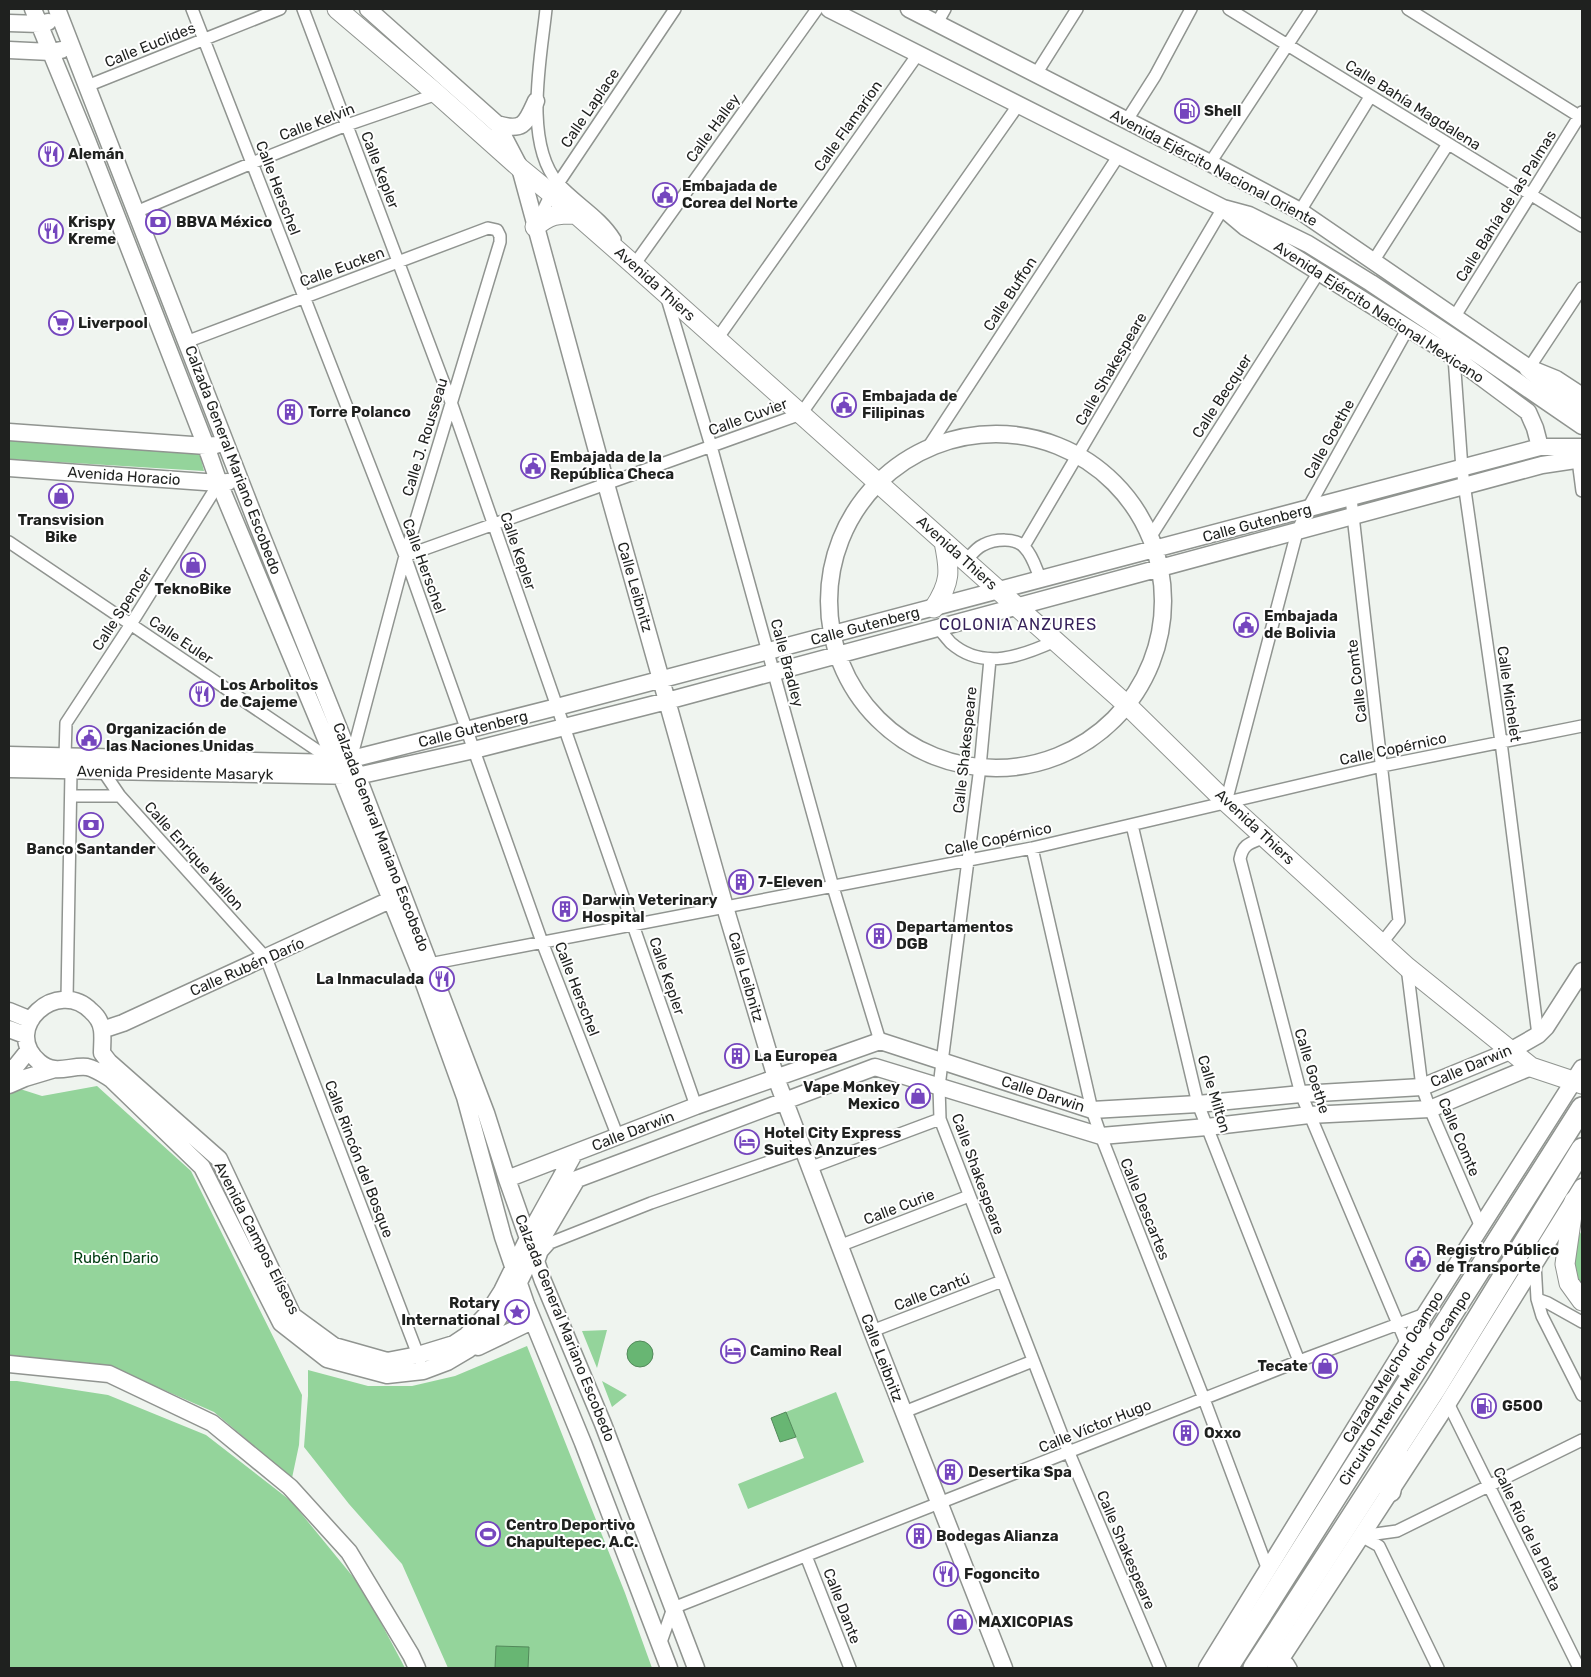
<svg xmlns="http://www.w3.org/2000/svg" width="1591" height="1677" font-family="Rubik,sans-serif">
<style>
.green{fill:#94d49b}
.water{fill:#68b673;stroke:#52895a}
.lines{fill:none;stroke-linecap:round;stroke-linejoin:round}
.street-casing{stroke:#909490;stroke-width:14}
.secondary-casing{stroke:#909490;stroke-width:19}
.primary-casing{stroke:#909490;stroke-width:21}
.highway-casing{stroke:#909490;stroke-width:24}
.street{stroke:#fff;stroke-width:11}
.secondary{stroke:#fff;stroke-width:16}
.primary{stroke:#fff;stroke-width:19}
.highway{stroke:#fff;stroke-width:21}
.labels{text-anchor:middle;stroke-width:4;stroke-linejoin:round;paint-order:stroke}
.street-label{font-size:15px;fill:#1f211f;stroke:#fff}
.poi-label{font-size:15px;font-weight:bold;fill:#1f211f;stroke:#fff;text-anchor:start}
.park-label{font-size:15px;fill:#003c11;stroke:#fff}
.neighbourhood-label{font-size:16px;letter-spacing:1px;fill:#36215a;stroke:#fff}
</style>
<rect width="100%" height="100%" fill="#eff4ef"/>
<path class="green" d="M9 439 199 451 204 471 9 459Z
M97 1086 191 1171 302 1395 299 1445 292 1478 214 1412 109 1366 9 1357V1093L17 1088 42 1096Z
M1582 1230V1295C1571 1266 1567 1258 1582 1230Z
M607 1330 597 1368 582 1331Z
M527 1346 625 1593 652 1668H448L402 1564 349 1504 304 1447 308 1396V1370L368 1386H412L455 1376Z
M9 1381H17L108 1395 206 1435 291 1501 363 1589 405 1668H9Z
M602 1381 627 1395 612 1407Z
M836 1392 864 1462 748 1509 738 1484 804 1458 786 1412Z"/>
<path class="water" d="M627 1354a13 13 0 1 1 26 0a13 13 0 1 1-26 0Z
M786 1412 796 1437 780 1442 771 1418Z
M496 1646 529 1647 528 1668H495Z"/>
<g class="lines">
<defs>
<path id="street" d="M192 9 405 556 542 942 618 1137
M303 9 451 402 696 1106
M546 9C541 58 523 142 558 183 576 203 601 216 615 239
M1229 9 1582 226
M1408 9 1582 118
M937 23 945 9
M1036 74 1077 9
M87 86 280 9
M1127 120 1155 76 1191 9
M1210 163 1311 9
M1300 211 1370 97
M136 212 252 163 347 125 437 94 439 92
M537 223 551 194 675 9
M1374 260 1448 144
M634 265 817 9
M666 295 711 446 833 887 880 1041
M1455 316 1582 112
M717 339 918 54
M186 342 488 228 497 230 500 236V242L405 556 351 759
M1454 357 1462 469 1501 742 1538 1035
M1529 368 1582 288
M927 449 1119 155
M1578 460 1582 491
M1351 498 1399 921 1381 944
M1151 536 1319 272
M9 542 336 763
M1024 546 1223 208
M405 556 801 414 1019 104
M966 561C971 555 976 548 983 545 995 539 1016 537 1025 548 1033 556 1036 569 1041 580
M938 628C943 633 947 639 951 643 983 671 1022 656 1055 641
M990 659 980 767 942 1062 939 1087 940 1119 1069 1453 1160 1668
M65 757 66 723 131 624 219 483
M103 771 120 796 266 958 420 1360
M71 796H120
M1226 802 1297 532 1307 510 1408 328
M1132 825 1198 1104 1299 1361
M1265 837C1251 843 1243 843 1240 859L1301 1094 1407 1345
M1032 848 1092 1110 1101 1136 1204 1399 1268 1570
M424 965 1032 848 1382 766 1582 726
M1407 967 1422 1087 1430 1109 1481 1227
M67 999 71 771
M809 1168 940 1119
M839 1246 969 1196
M540 1258 542 1252 550 1243 651 1203 803 1150
M1535 1263 1537 1299 1542 1316 1582 1395
M1537 1299 1548 1303 1582 1322
M872 1331 1002 1281
M1448 1403 1579 1668
M904 1412 1033 1361
M1361 1536 1397 1531 1582 1440
M1361 1536 1379 1546 1438 1668
M806 1556 850 1668
M660 1645 673 1608 1299 1361 1425 1314
M1288 1663 1291 1668"/>
<path id="secondary" d="M33 9 87 140 206 446 219 483 336 763 418 967 465 1097 503 1237 526 1304 583 1443 669 1668
M57 9 257 524 351 759 486 1113 507 1179 543 1281 603 1424 696 1668
M368 9 497 124 520 168 606 484 725 907 776 1078 872 1331 1004 1668
M829 9 1223 208 1249 215 1308 244 1371 283 1470 349 1582 426
M909 9 1210 163 1300 211 1529 368 1556 379 1582 396
M9 23 40 24 48 22
M9 50 51 52 61 50
M497 124C524 132 526 123 536 101
M1226 211 1245 227 1274 244 1454 357 1528 412 1535 428 1540 447
M9 432 206 446 216 445
M829 601a167 167 0 1 1 334 0a167 167 0 1 1-334 0Z
M9 468 219 483 228 482
M9 755 336 763 557 707 1540 447H1582
M9 769 357 776 474 750 667 701 1542 465 1582 459
M9 1011 31 1020
M9 1029 25 1035
M102 1030 123 1023 390 900
M9 1069 16 1066 28 1051
M9 1085 25 1078 55 1069
M574 1154 534 1226 502 1291 488 1313 466 1336 454 1344 418 1355 387 1361 334 1346 293 1316 219 1159 109 1062 102 1053C102 1046 103 1037 102 1030 101 1022 97 1016 91 1011 58 977 0 1028 39 1062 55 1076 70 1065 87 1067 96 1069 103 1074 111 1079L202 1167 281 1323 327 1359 387 1375 423 1371 447 1362 469 1349 482 1339 497 1321 512 1296 533 1254 577 1179 875 1067 1101 1136 1207 1127 1309 1115 1430 1109 1531 1067
M507 1179 696 1106 880 1041 1092 1110 1198 1104 1301 1094 1422 1087 1510 1051 1538 1035 1546 1027 1582 971
M478 1347 532 1321
M9 1364 109 1374 212 1423 290 1487 349 1552 411 1655 417 1668
M1207 1668 1426 1313 1582 1068
M1275 1668 1448 1403 1582 1187"/>
<path id="primary" d="M337 9 437 94 520 168 576 214 634 265 1127 705 1226 802 1407 967 1531 1067 1582 1084
M535 227C550 214 557 214 576 214
M1529 368 1582 412
M934 608C951 582 950 571 944 542
M1574 1201 1565 1264 1569 1283 1582 1301"/>
<path id="highway" d="M1405 1367 1417 1346 1419 1325
M1390 1491 1392 1467 1398 1456
M1227 1668 1582 1108
M1254 1668 1436 1387 1582 1149"/>
</defs>
<use href="#street" class="street-casing"/>
<use href="#secondary" class="secondary-casing"/>
<use href="#primary" class="primary-casing"/>
<use href="#highway" class="highway-casing"/>
<use href="#street" class="street"/>
<use href="#secondary" class="secondary"/>
<use href="#primary" class="primary"/>
<use href="#highway" class="highway"/>
</g>
<defs>
<symbol id="fuel-ring" viewBox="-11 -11 22 22"><circle r="9.5" fill="#fff" stroke="#7546be" stroke-width="1.5"/><path d="M-5.5-6h7V0h2V4h1.3V-2.5L3-4.5l.8-.8L6-3V5H2.5V1h-1V6h-7ZM-4.2-4.7v3.2H.2V-4.7Z" fill="#7546be"/></symbol>
<symbol id="restaurant-ring" viewBox="-11 -11 22 22"><circle r="9.5" fill="#fff" stroke="#7546be" stroke-width="1.5"/><path d="M-5-6h1v4h1v-4h1v4h1v-4h1v5L-1.5 .5V6h-2V.5L-5-1ZM5-6V6H3V1.5H1.5Q1.5-4 5-6Z" fill="#7546be"/></symbol>
<symbol id="civic-ring" viewBox="-11 -11 22 22"><circle r="9.5" fill="#fff" stroke="#7546be" stroke-width="1.5"/><path d="M-.6-6.5H3V-4.5H.6V-3L4-1V1h2V6H-6V1h2V-1L-.6-3ZM-1.2 2.5V6h2.4V2.5Z" fill="#7546be"/></symbol>
<symbol id="bank-ring" viewBox="-11 -11 22 22"><circle r="9.5" fill="#fff" stroke="#7546be" stroke-width="1.5"/><path d="M-6-4H6V4H-6ZM0-2.3a2.3 2.3 0 1 0 0 4.6a2.3 2.3 0 1 0 0-4.6Z" fill="#7546be"/></symbol>
<symbol id="supermarket-ring" viewBox="-11 -11 22 22"><circle r="9.5" fill="#fff" stroke="#7546be" stroke-width="1.5"/><path d="M-6-5.5h2.5l.6 2H6L4.5 2H-2.5L-4.4-4H-6ZM-1.5 3.2a1.3 1.3 0 1 0 .1 0ZM3 3.2a1.3 1.3 0 1 0 .1 0Z" fill="#7546be"/></symbol>
<symbol id="building-ring" viewBox="-11 -11 22 22"><circle r="9.5" fill="#fff" stroke="#7546be" stroke-width="1.5"/><path d="M-4-6H4V6H1V3H-1V6H-4ZM-2.5-4.3h1.7v1.8h-1.7ZM.8-4.3h1.7v1.8H.8ZM-2.5-1h1.7V.8h-1.7ZM.8-1h1.7V.8H.8Z" fill="#7546be"/></symbol>
<symbol id="shop-ring" viewBox="-11 -11 22 22"><circle r="9.5" fill="#fff" stroke="#7546be" stroke-width="1.5"/><path d="M-5-2.5h2.3a2.7 3.5 0 0 1 5.4 0H5L5.5 6h-11ZM-1.5-2.5h3a1.5 2.3 0 0 0-3 0Z" fill="#7546be"/></symbol>
<symbol id="hotel-ring" viewBox="-11 -11 22 22"><circle r="9.5" fill="#fff" stroke="#7546be" stroke-width="1.5"/><path d="M-6-4.5h1.5V1H6V5H4.5V3h-9V5H-6ZM-4 0a1.8 1.8 0 1 1 3.6 0ZM.5 0V-2.5h3Q6-2.5 6 0Z" fill="#7546be"/></symbol>
<symbol id="sight-ring" viewBox="-11 -11 22 22"><circle r="9.5" fill="#fff" stroke="#7546be" stroke-width="1.5"/><path d="M0-6L1.8-2.2L6-1.7L2.9 1.2L3.7 5.4L0 3.3L-3.7 5.4L-2.9 1.2L-6-1.7L-1.8-2.2Z" fill="#7546be"/></symbol>
<symbol id="stadium-ring" viewBox="-11 -11 22 22"><circle r="9.5" fill="#fff" stroke="#7546be" stroke-width="1.5"/><path d="M0-5a6.5 5 0 1 0 0 10a6.5 5 0 1 0 0-10ZM-3.5-1.8h7v3.6h-7Z" fill="#7546be"/></symbol>
</defs>
<g fill-rule="evenodd">
<use href="#fuel-ring" x="1173" y="97" width="28" height="28"/>
<use href="#restaurant-ring" x="37" y="140" width="28" height="28"/>
<use href="#civic-ring" x="651" y="181" width="28" height="28"/>
<use href="#bank-ring" x="144" y="208" width="28" height="28"/>
<use href="#restaurant-ring" x="37" y="217" width="28" height="28"/>
<use href="#supermarket-ring" x="47" y="309" width="28" height="28"/>
<use href="#civic-ring" x="830" y="391" width="28" height="28"/>
<use href="#building-ring" x="276" y="398" width="28" height="28"/>
<use href="#civic-ring" x="519" y="452" width="28" height="28"/>
<use href="#shop-ring" x="47" y="482" width="28" height="28"/>
<use href="#shop-ring" x="179" y="551" width="28" height="28"/>
<use href="#civic-ring" x="1232" y="611" width="28" height="28"/>
<use href="#restaurant-ring" x="188" y="680" width="28" height="28"/>
<use href="#civic-ring" x="75" y="724" width="28" height="28"/>
<use href="#bank-ring" x="77" y="811" width="28" height="28"/>
<use href="#building-ring" x="727" y="868" width="28" height="28"/>
<use href="#building-ring" x="551" y="895" width="28" height="28"/>
<use href="#building-ring" x="865" y="922" width="28" height="28"/>
<use href="#restaurant-ring" x="428" y="965" width="28" height="28"/>
<use href="#building-ring" x="723" y="1042" width="28" height="28"/>
<use href="#shop-ring" x="904" y="1082" width="28" height="28"/>
<use href="#hotel-ring" x="733" y="1128" width="28" height="28"/>
<use href="#civic-ring" x="1404" y="1245" width="28" height="28"/>
<use href="#sight-ring" x="503" y="1298" width="28" height="28"/>
<use href="#hotel-ring" x="719" y="1337" width="28" height="28"/>
<use href="#shop-ring" x="1311" y="1352" width="28" height="28"/>
<use href="#fuel-ring" x="1470" y="1392" width="28" height="28"/>
<use href="#building-ring" x="1172" y="1419" width="28" height="28"/>
<use href="#building-ring" x="936" y="1458" width="28" height="28"/>
<use href="#stadium-ring" x="474" y="1520" width="28" height="28"/>
<use href="#building-ring" x="905" y="1522" width="28" height="28"/>
<use href="#restaurant-ring" x="932" y="1560" width="28" height="28"/>
<use href="#shop-ring" x="946" y="1608" width="28" height="28"/>
</g>
<g class="labels">
<g class="street-label">
<text transform="translate(150 45) rotate(-22)" y="5">Calle Euclides</text>
<text transform="translate(1413 105) rotate(32)" y="5">Calle Bahía Magdalena</text>
<text transform="translate(590 108) rotate(-56)" y="5">Calle Laplace</text>
<text transform="translate(317 122) rotate(-21)" y="5">Calle Kelvin</text>
<text transform="translate(848 126) rotate(-55)" y="5">Calle Flamarion</text>
<text transform="translate(713 128) rotate(-54)" y="5">Calle Halley</text>
<text transform="translate(1214 168) rotate(28)" y="5">Avenida Ejército Nacional Oriente</text>
<text transform="translate(380 170) rotate(69)" y="5">Calle Kepler</text>
<text transform="translate(278 188) rotate(69)" y="5">Calle Herschel</text>
<text transform="translate(1506 206) rotate(-58)" y="5">Calle Bahía de las Palmas</text>
<text transform="translate(342 267) rotate(-20)" y="5">Calle Eucken</text>
<text transform="translate(655 284) rotate(42)" y="5">Avenida Thiers</text>
<text transform="translate(1010 294) rotate(-57)" y="5">Calle Buffon</text>
<text transform="translate(1379 312) rotate(33)" y="5">Avenida Ejército Nacional Mexicano</text>
<text transform="translate(1111 369) rotate(-60)" y="5">Calle Shakespeare</text>
<text transform="translate(1222 396) rotate(-57)" y="5">Calle Becquer</text>
<text transform="translate(748 417) rotate(-20)" y="5">Calle Cuvier</text>
<text transform="translate(425 437) rotate(-73)" y="5">Calle J. Rousseau</text>
<text transform="translate(1329 439) rotate(-61)" y="5">Calle Goethe</text>
<text transform="translate(233 460) rotate(69)" y="5">Calzada General Mariano Escobedo</text>
<text transform="translate(124 476) rotate(4)" y="5">Avenida Horacio</text>
<text transform="translate(1257 523) rotate(-15)" y="5">Calle Gutenberg</text>
<text transform="translate(518 551) rotate(71)" y="5">Calle Kepler</text>
<text transform="translate(957 553) rotate(42)" y="5">Avenida Thiers</text>
<text transform="translate(424 566) rotate(70)" y="5">Calle Herschel</text>
<text transform="translate(635 587) rotate(74)" y="5">Calle Leibnitz</text>
<text transform="translate(122 609) rotate(-57)" y="5">Calle Spencer</text>
<text transform="translate(865 626) rotate(-15)" y="5">Calle Gutenberg</text>
<text transform="translate(181 640) rotate(34)" y="5">Calle Euler</text>
<text transform="translate(787 663) rotate(75)" y="5">Calle Bradley</text>
<text transform="translate(1357 681) rotate(-97)" y="5">Calle Comte</text>
<text transform="translate(1509 694) rotate(82)" y="5">Calle Michelet</text>
<text transform="translate(473 729) rotate(-14)" y="5">Calle Gutenberg</text>
<text transform="translate(1393 749) rotate(-12)" y="5">Calle Copérnico</text>
<text transform="translate(965 750) rotate(-84)" y="5">Calle Shakespeare</text>
<text transform="translate(175 773) rotate(1)" y="5">Avenida Presidente Masaryk</text>
<text transform="translate(1255 827) rotate(43)" y="5">Avenida Thiers</text>
<text transform="translate(381 837) rotate(69)" y="5">Calzada General Mariano Escobedo</text>
<text transform="translate(998 839) rotate(-12)" y="5">Calle Copérnico</text>
<text transform="translate(194 856) rotate(48)" y="5">Calle Enrique Wallon</text>
<text transform="translate(247 967) rotate(-24)" y="5">Calle Rubén Darío</text>
<text transform="translate(667 976) rotate(71)" y="5">Calle Kepler</text>
<text transform="translate(746 977) rotate(74)" y="5">Calle Leibnitz</text>
<text transform="translate(577 989) rotate(69)" y="5">Calle Herschel</text>
<text transform="translate(1471 1066) rotate(-23)" y="5">Calle Darwin</text>
<text transform="translate(1312 1071) rotate(73)" y="5">Calle Goethe</text>
<text transform="translate(1043 1094) rotate(18)" y="5">Calle Darwin</text>
<text transform="translate(1214 1094) rotate(73)" y="5">Calle Milton</text>
<text transform="translate(633 1131) rotate(-21)" y="5">Calle Darwin</text>
<text transform="translate(1459 1137) rotate(67)" y="5">Calle Comte</text>
<text transform="translate(359 1159) rotate(69)" y="5">Calle Rincón del Bosque</text>
<text transform="translate(978 1174) rotate(70)" y="5">Calle Shakespeare</text>
<text transform="translate(899 1207) rotate(-21)" y="5">Calle Curie</text>
<text transform="translate(1145 1209) rotate(68)" y="5">Calle Descartes</text>
<text transform="translate(257 1238) rotate(63)" y="5">Avenida Campos Elíseos</text>
<text transform="translate(932 1292) rotate(-21)" y="5">Calle Cantú</text>
<text transform="translate(565 1328) rotate(68)" y="5">Calzada General Mariano Escobedo</text>
<text transform="translate(882 1358) rotate(69)" y="5">Calle Leibnitz</text>
<text transform="translate(1393 1367) rotate(-58)" y="5">Calzada Melchor Ocampo</text>
<text transform="translate(1405 1388) rotate(-57)" y="5">Circuito Interior Melchor Ocampo</text>
<text transform="translate(1095 1426) rotate(-22)" y="5">Calle Víctor Hugo</text>
<text transform="translate(1527 1529) rotate(64)" y="5">Calle Río de la Plata</text>
<text transform="translate(1126 1550) rotate(67)" y="5">Calle Shakespeare</text>
<text transform="translate(842 1606) rotate(69)" y="5">Calle Dante</text>
</g>
<g class="poi-label">
<text x="1204" y="116">Shell</text>
<text x="68" y="159">Alemán</text>
<text x="682" y="191">Embajada de<tspan x="682" dy="17">Corea del Norte</tspan></text>
<text x="68" y="227">Krispy<tspan x="68" dy="17">Kreme</tspan></text>
<text x="176" y="227">BBVA México</text>
<text x="78" y="328">Liverpool</text>
<text x="862" y="401">Embajada de<tspan x="862" dy="17">Filipinas</tspan></text>
<text x="308" y="417">Torre Polanco</text>
<text x="550" y="462">Embajada de la<tspan x="550" dy="17">República Checa</tspan></text>
<text x="61" y="525" text-anchor="middle">Transvision<tspan x="61" dy="17">Bike</tspan></text>
<text x="193" y="594" text-anchor="middle">TeknoBike</text>
<text x="1264" y="621">Embajada<tspan x="1264" dy="17">de Bolivia</tspan></text>
<text x="220" y="690">Los Arbolitos<tspan x="220" dy="17">de Cajeme</tspan></text>
<text x="106" y="734">Organización de<tspan x="106" dy="17">las Naciones Unidas</tspan></text>
<text x="91" y="854" text-anchor="middle">Banco Santander</text>
<text x="758" y="887">7-Eleven</text>
<text x="582" y="905">Darwin Veterinary<tspan x="582" dy="17">Hospital</tspan></text>
<text x="896" y="932">Departamentos<tspan x="896" dy="17">DGB</tspan></text>
<text x="424" y="984" text-anchor="end">La Inmaculada</text>
<text x="754" y="1061">La Europea</text>
<text x="900" y="1092" text-anchor="end">Vape Monkey<tspan x="900" dy="17">Mexico</tspan></text>
<text x="764" y="1138">Hotel City Express<tspan x="764" dy="17">Suites Anzures</tspan></text>
<text x="1436" y="1255">Registro Público<tspan x="1436" dy="17">de Transporte</tspan></text>
<text x="500" y="1308" text-anchor="end">Rotary<tspan x="500" dy="17">International</tspan></text>
<text x="750" y="1356">Camino Real</text>
<text x="1308" y="1371" text-anchor="end">Tecate</text>
<text x="1502" y="1411">G500</text>
<text x="1204" y="1438">Oxxo</text>
<text x="968" y="1477">Desertika Spa</text>
<text x="506" y="1530">Centro Deportivo<tspan x="506" dy="17">Chapultepec, A.C.</tspan></text>
<text x="936" y="1541">Bodegas Alianza</text>
<text x="964" y="1579">Fogoncito</text>
<text x="978" y="1627">MAXICOPIAS</text>
</g>
<g class="park-label">
<text x="116" y="1263">Rubén Dario</text>
</g>
<g class="neighbourhood-label">
<text x="1018" y="630">COLONIA ANZURES</text>
</g>
</g>
<rect width="1591" height="1677" fill="none" stroke="#1f211f" stroke-width="20"/>
</svg>
